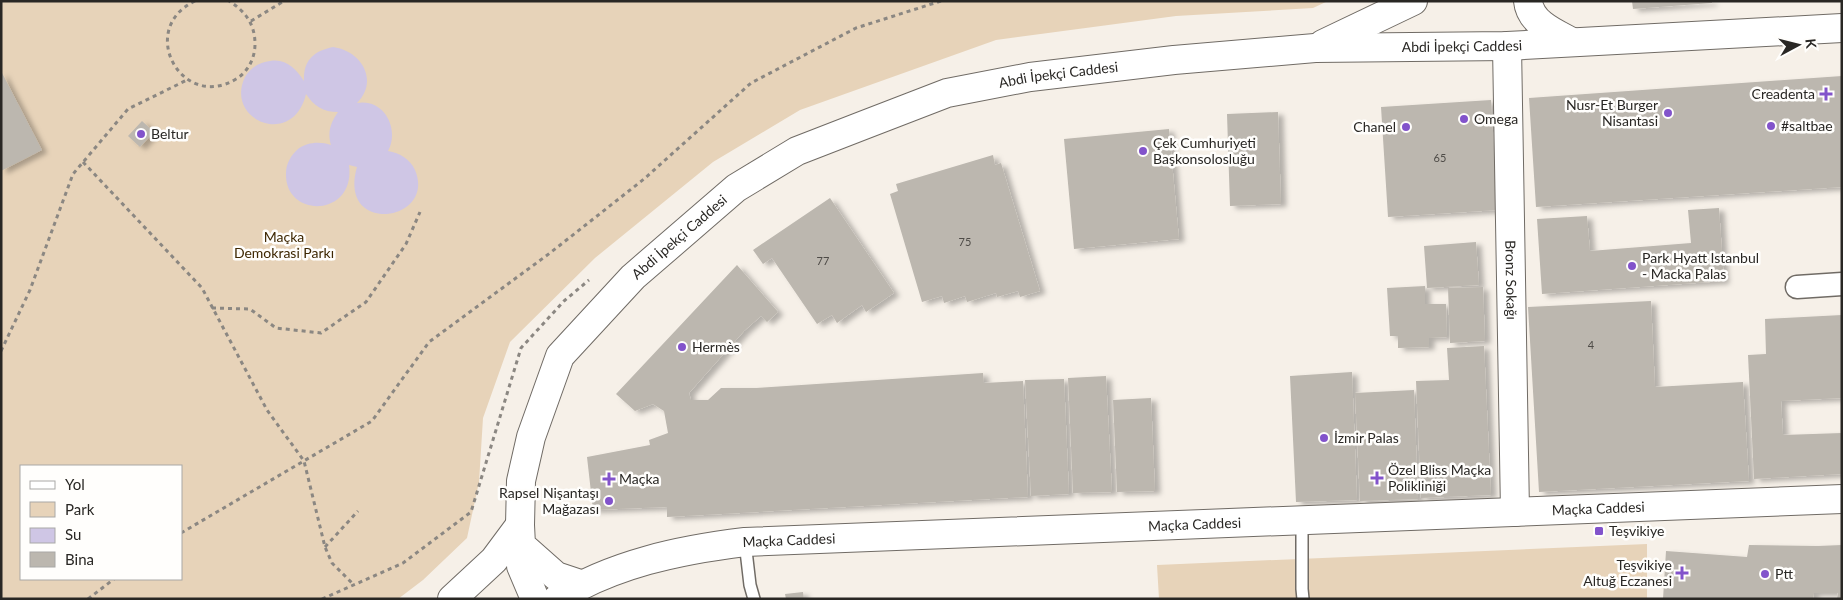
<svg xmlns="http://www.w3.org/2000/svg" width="1843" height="600" font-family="Lato,sans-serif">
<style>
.green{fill:#e7d3b9;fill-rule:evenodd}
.water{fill:#cfc6e5}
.building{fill:#bcb7af;filter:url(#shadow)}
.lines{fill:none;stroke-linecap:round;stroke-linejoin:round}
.lane-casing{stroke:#706b65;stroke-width:14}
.street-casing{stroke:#706b65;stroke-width:25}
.secondary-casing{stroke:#706b65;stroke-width:30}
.path{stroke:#8b8782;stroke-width:3;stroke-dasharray:4 4;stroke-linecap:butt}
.lane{stroke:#fff;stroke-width:11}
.street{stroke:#fff;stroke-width:22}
.secondary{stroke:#fff;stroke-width:28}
.poi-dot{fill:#8253cb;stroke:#fffefc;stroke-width:2}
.labels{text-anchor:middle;stroke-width:5;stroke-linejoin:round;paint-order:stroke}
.number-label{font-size:11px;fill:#4e4b47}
.street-label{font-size:14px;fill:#292724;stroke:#fffefc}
.poi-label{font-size:14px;fill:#292724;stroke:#fffefc;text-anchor:start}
.park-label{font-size:14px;fill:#3e2702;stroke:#fffefc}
</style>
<defs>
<filter id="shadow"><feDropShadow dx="5.5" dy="3" stdDeviation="2.5" flood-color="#0004"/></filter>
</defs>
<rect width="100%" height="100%" fill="#f6f0e8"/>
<path class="green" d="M1 1H1328L1313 8 1176 16 996 40 800 110 713 162 595 258 510 342 483 418 479 482 467 538 423 580 398 599H1ZM21 466H181V579H21Z
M1647 544V599H1159L1157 565Z"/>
<path class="water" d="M333 47C362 51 379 81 357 103 384 98 400 129 388 151 400 153 410 159 415 170 437 222 337 236 357 167L349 165C356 218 284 219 286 173 286 164 291 155 298 149 307 142 320 141 331 145 327 132 331 122 338 112 323 112 314 106 306 94 293 149 224 120 245 77 250 68 260 62 270 61 286 58 296 69 304 81 303 60 314 51 333 47Z"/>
<path class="building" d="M1632 1H1712V3L1633 9Z
M1 71 42 150 1 171Z
M1842 76V187L1536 207 1529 98Z
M1491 100 1498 210 1388 217 1381 107Z
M1278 112 1281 204 1230 206 1227 114Z
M142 121 154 132 140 147 128 136Z
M1169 129 1179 239 1074 249 1064 139Z
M993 155 995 165 1001 163 1040 291 1020 297 1018 291 997 297 996 293 967 302 965 296 944 303 942 296 922 302 890 194 898 191 896 184Z
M830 198 894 293 866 312 862 305 837 323 832 315 817 324 772 258 763 264 753 250Z
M1719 208 1724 281 1542 294 1537 219 1587 216 1590 251 1691 243 1688 210Z
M1476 242 1479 285 1427 288 1424 246Z
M737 265 778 312 767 322 761 316 744 331 689 393 691 400H708L721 388H756L983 373 984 383 1023 381 1028 497 667 517V507L593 510 587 457 650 445 649 440 668 433 664 411 653 404 635 411 616 394Z
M1425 286V304H1446L1447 337 1429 338V347L1398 348V336H1390L1387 288Z
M1483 287 1485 341 1450 343 1448 288Z
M1651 301 1655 387 1743 382 1749 481 1539 492 1528 307Z
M1842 315V398L1781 401 1783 435 1842 433V474L1754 479 1748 355 1766 354 1765 319Z
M1484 346 1491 495 1421 498 1416 381 1449 380 1447 348Z
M1352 372 1357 500 1296 502 1290 376Z
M1106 376 1112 492 1073 493 1068 378Z
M1064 379 1069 494 1031 496 1025 380Z
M1414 390 1418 499 1360 501 1355 393Z
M1151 398 1155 491 1117 492 1113 400Z
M1749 545 1818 546 1842 545V599H1837L1838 593H1814L1813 599H1663L1666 551 1747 557Z
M803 592 804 599H786L785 594Z"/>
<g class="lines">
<defs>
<path id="lane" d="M1302 520V589L1303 599
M745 542 750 585 754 599"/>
<path id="street" d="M1797 287 1842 284"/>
<g id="secondary">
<path d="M1528 1C1530 23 1555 33 1572 42"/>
<path d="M1323 44 1413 1"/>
<path id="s1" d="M1507 46 1515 512"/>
<path d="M521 545V566L535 599"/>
<path id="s2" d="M580 584 556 576 521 545 520 525 521 481 531 437 560 356 633 277 736 188 797 151 864 125 947 93 1030 77 1174 60 1315 48 1507 46 1842 28"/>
<path d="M452 599 494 560 520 525"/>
<path id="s3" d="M557 599C613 564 679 550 745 542L1842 499"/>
</g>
</defs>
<use href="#lane" class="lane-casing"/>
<use href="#street" class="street-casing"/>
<use href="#secondary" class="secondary-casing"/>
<path class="path" d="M195 1C136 29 182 112 236 79 248 72 255 58 255 44 255 24 245 11 229 1
M251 21 284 1
M83 162 202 288 267 410 304 461 325 547 332 563 354 585
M212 308 250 309 276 328 321 333 366 302 406 244 420 212
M1 351 30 290 73 174 128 109 187 80
M181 533 372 421 429 342 550 253 644 179 751 83 856 28 941 1
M325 547 358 511
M88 599 114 579
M322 599 403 563 471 512 521 348 564 301 589 280"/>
<use href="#lane" class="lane"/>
<use href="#street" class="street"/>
<use href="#secondary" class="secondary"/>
</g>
<g class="poi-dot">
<path d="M1823.5 86.5h5v5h5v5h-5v5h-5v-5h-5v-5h5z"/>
<circle cx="1668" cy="113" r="5"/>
<circle cx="1464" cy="119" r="5"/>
<circle cx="1771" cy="126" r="5"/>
<circle cx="1406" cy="127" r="5"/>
<circle cx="141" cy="134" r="5"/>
<circle cx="1143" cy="151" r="5"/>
<circle cx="1632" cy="266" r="5"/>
<circle cx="682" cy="347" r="5"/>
<circle cx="1324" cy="438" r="5"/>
<path d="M1374.5 470.5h5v5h5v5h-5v5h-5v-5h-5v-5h5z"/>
<path d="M606.5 471.5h5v5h5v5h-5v5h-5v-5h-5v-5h5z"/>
<circle cx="609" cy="501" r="5"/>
<rect x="1594" y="526" width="10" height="10" rx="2.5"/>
<path d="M1679.5 565.5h5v5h5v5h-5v5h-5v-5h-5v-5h5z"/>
<circle cx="1765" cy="574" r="5"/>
</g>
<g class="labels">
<g class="number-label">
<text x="1440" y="162">65</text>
<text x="965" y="246">75</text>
<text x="823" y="265">77</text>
<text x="1591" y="349">4</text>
</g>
<g class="street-label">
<text dy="5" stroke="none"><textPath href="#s2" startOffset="1261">Abdi İpekçi Caddesi</textPath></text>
<text dy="5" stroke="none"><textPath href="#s2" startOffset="856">Abdi İpekçi Caddesi</textPath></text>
<text dy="5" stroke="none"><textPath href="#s2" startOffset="436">Abdi İpekçi Caddesi</textPath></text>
<text dy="5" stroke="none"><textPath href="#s1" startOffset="234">Bronz Sokağı</textPath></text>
<text dy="5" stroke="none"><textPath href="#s3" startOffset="1052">Maçka Caddesi</textPath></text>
<text dy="5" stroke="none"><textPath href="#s3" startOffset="648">Maçka Caddesi</textPath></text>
<text dy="5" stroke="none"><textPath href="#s3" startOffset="242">Maçka Caddesi</textPath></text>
</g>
<g class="poi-label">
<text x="1815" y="99" text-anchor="end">Creadenta</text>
<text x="1658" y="110" text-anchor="end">Nusr-Et Burger<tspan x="1658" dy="16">Nisantasi</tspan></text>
<text x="1474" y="124">Omega</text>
<text x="1781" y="131">#saltbae</text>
<text x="1396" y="132" text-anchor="end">Chanel</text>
<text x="151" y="139">Beltur</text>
<text x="1153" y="148">Çek Cumhuriyeti<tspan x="1153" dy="16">Başkonsolosluğu</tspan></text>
<text x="1642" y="263">Park Hyatt Istanbul<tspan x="1642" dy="16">- Macka Palas</tspan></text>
<text x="692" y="352">Hermès</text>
<text x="1334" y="443">İzmir Palas</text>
<text x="1388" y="475">Özel Bliss Maçka<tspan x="1388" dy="16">Polikliniği</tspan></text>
<text x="619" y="484">Maçka</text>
<text x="599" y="498" text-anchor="end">Rapsel Nişantaşı<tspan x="599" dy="16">Mağazası</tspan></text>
<text x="1609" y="536">Teşvikiye</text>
<text x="1672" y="570" text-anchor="end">Teşvikiye<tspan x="1672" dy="16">Altuğ Eczanesi</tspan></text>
<text x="1775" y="579">Ptt</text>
</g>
<g class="park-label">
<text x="284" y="242">Maçka<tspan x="284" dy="16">Demokrasi Parkı</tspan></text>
</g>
</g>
<rect width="1843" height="600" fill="none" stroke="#292724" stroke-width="5"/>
<rect x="20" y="465" width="162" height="115" fill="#fffefc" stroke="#a9a8a6"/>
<rect x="30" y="481" width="25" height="8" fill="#ffffff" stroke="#a9a8a6"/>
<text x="65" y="490" font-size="15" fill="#292724">Yol</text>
<rect x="30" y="502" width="25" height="15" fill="#e7d3b9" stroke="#a9a8a6"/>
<text x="65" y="515" font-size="15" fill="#292724">Park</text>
<rect x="30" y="528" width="25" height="15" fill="#cfc6e5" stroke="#a9a8a6"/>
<text x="65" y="540" font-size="15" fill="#292724">Su</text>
<rect x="30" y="552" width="25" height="15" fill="#bcb7af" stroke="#a9a8a6"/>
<text x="65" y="565" font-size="15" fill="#292724">Bina</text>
<g transform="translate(1798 45) rotate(83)" stroke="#fffefc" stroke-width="4" paint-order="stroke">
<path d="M0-4L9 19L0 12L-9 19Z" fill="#292724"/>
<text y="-8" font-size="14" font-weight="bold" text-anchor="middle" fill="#292724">K</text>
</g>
</svg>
